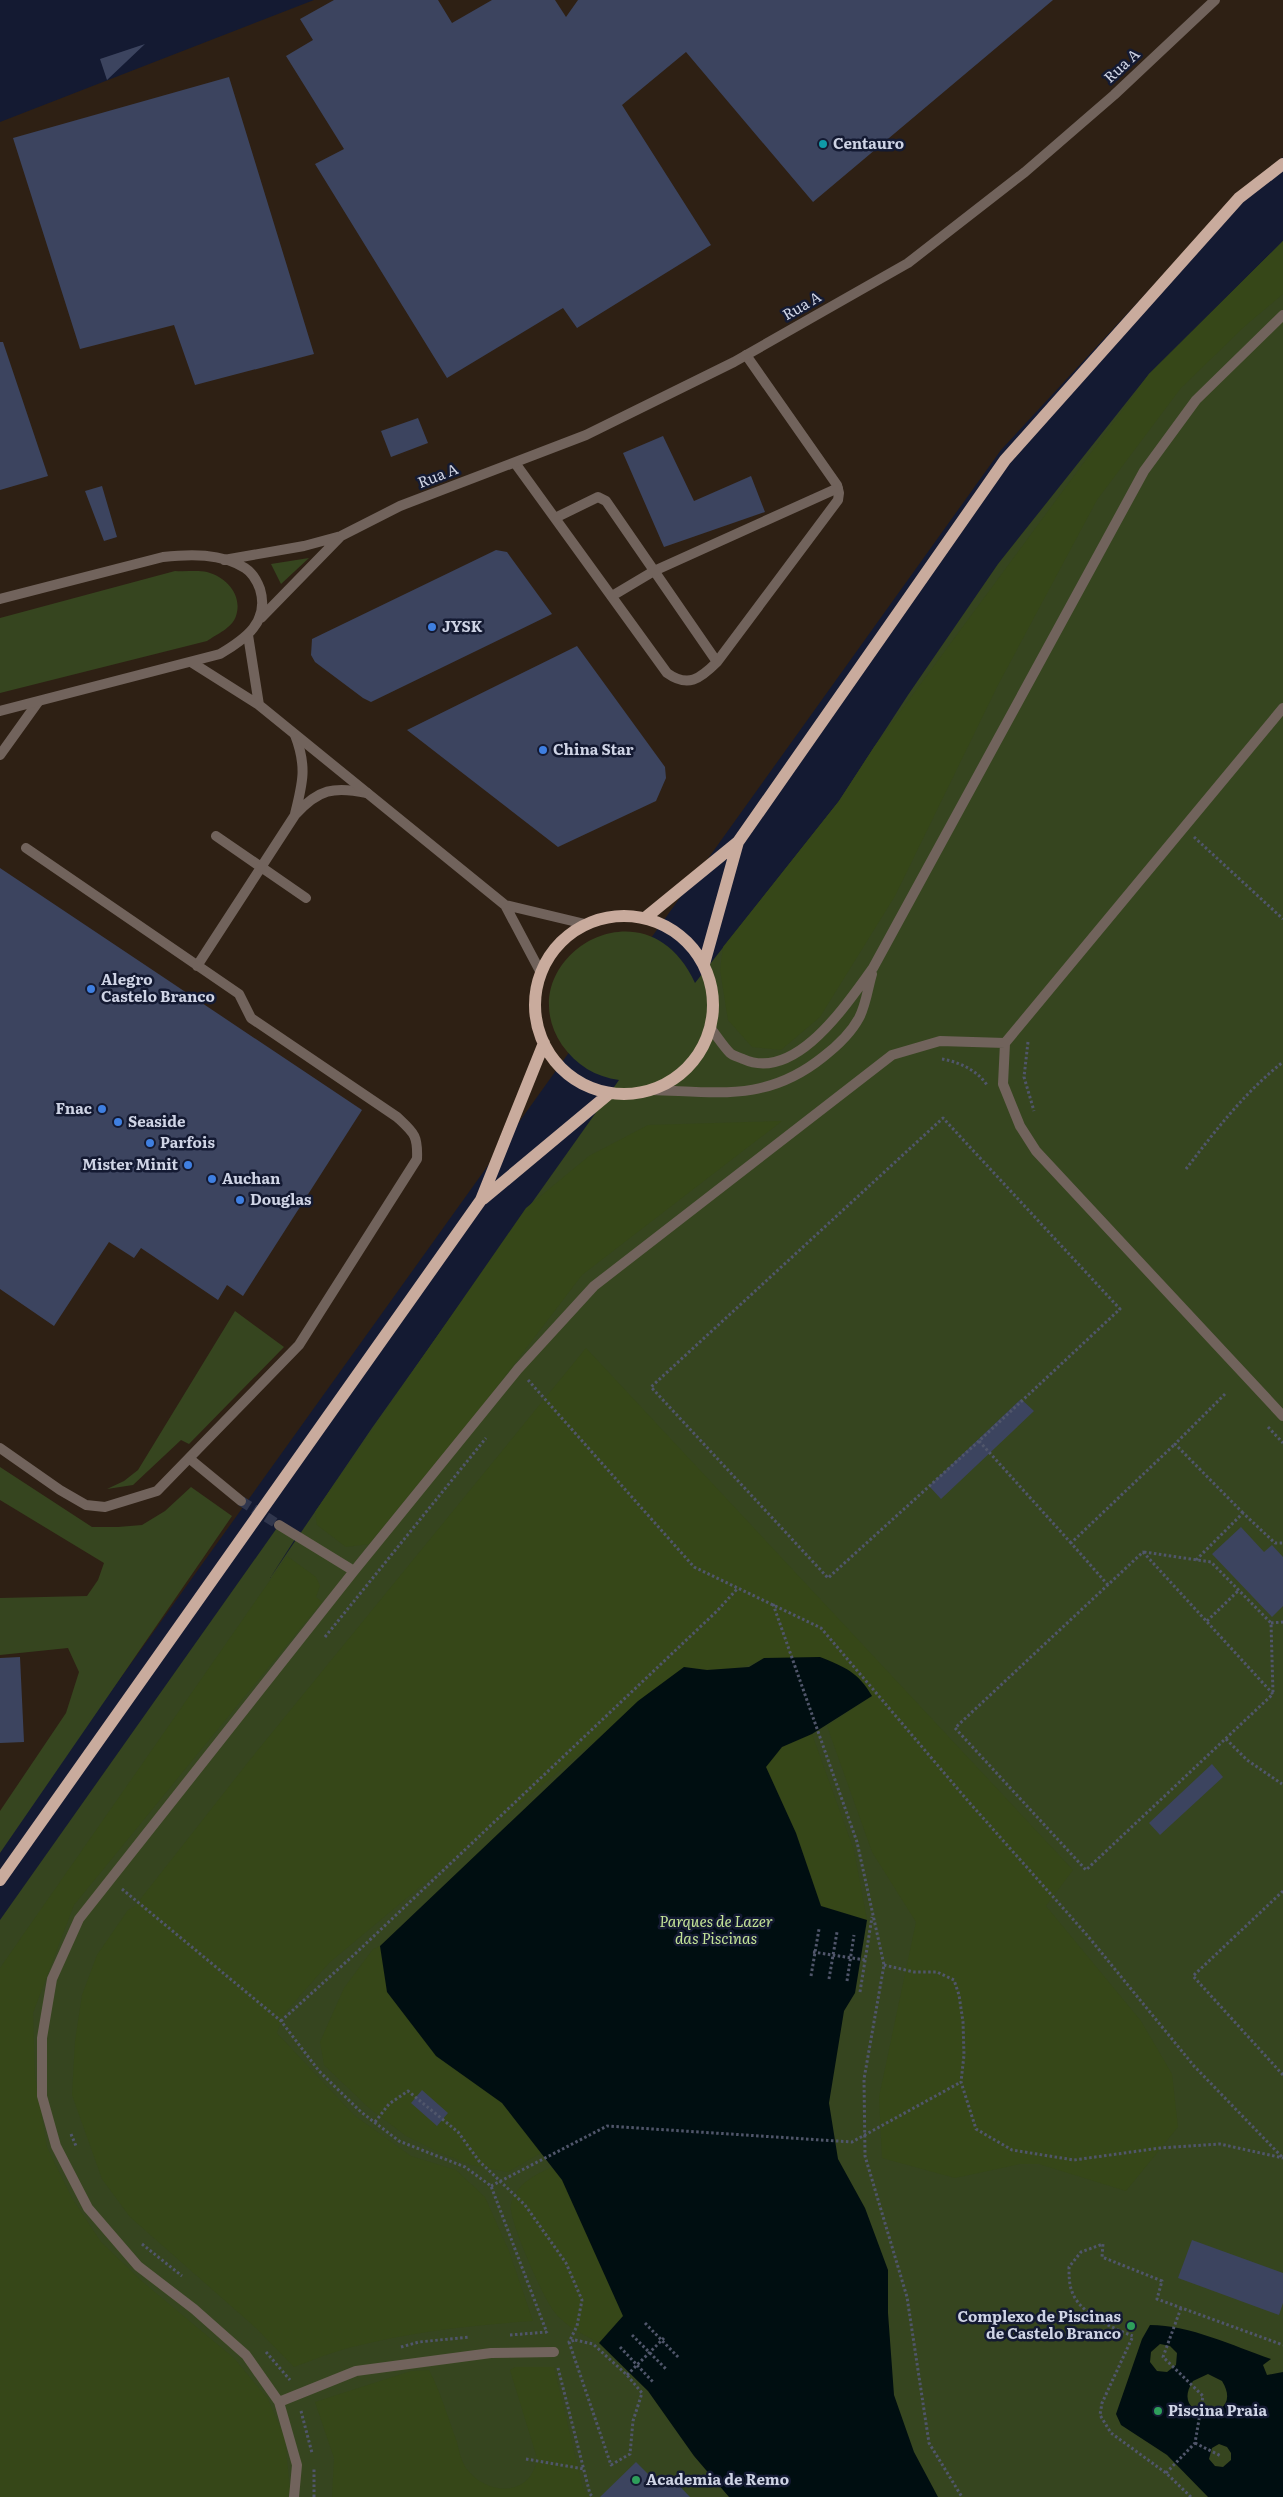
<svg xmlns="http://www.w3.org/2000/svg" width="1283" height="2497" font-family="Literata,serif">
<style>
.industrial{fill:#2e2014}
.green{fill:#36451f}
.forest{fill:#364718}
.water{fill:#000e11;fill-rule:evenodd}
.building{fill:#3c445f}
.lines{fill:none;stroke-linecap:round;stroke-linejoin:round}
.minor-tunnel{stroke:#30364d;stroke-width:10;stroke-dasharray:10 5;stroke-linecap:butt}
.path{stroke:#50566b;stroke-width:3;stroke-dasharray:2.5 2.5;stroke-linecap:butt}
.service{stroke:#71635c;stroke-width:10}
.minor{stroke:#71635c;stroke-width:10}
.tertiary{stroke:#71635c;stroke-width:10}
.primary{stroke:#c9ab9d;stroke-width:12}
.culture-dot{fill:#0f9aa8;stroke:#141a32;stroke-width:2}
.shop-dot{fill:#3f7fe0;stroke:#141a32;stroke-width:2}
.leisure-dot{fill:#2e9e5b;stroke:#141a32;stroke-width:2}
.labels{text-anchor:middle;stroke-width:5;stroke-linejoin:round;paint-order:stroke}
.street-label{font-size:15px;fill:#cfd4e5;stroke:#141a32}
.poi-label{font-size:15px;font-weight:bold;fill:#cfd4e5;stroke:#141a32;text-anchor:start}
.park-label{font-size:15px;font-style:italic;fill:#c3e297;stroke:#141a32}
</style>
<rect width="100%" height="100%" fill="#141a32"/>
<path class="industrial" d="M314 0H1283V157L1238 194 1001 450 0 1846V122Z"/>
<path class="green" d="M1283 241V2497H0V1920L279 1525 297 1536 270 1578 372 1428 619 1080C596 1077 576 1065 562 1045 506 961 645 873 695 983L839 801 908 695 998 564 1149 374Z
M309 558 281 584 271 564Z
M175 571C185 572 197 570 207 572 226 577 243 595 236 616 232 628 217 634 207 641L0 693V618Z
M235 1311 284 1347 189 1444 181 1440 133 1485 107 1489 124 1481 138 1470Z
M0 1467 92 1527H118L142 1525 165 1511 191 1487 232 1516 0 1853V1811L66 1713 79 1672 68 1648 0 1655V1598L87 1596 98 1580 104 1563 0 1500Z"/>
<path class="forest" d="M1283 241V294L1245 326 1181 388 1097 500 998 685 895 896 820 1017 781 1050 752 1047 728 1020 720 970 723 947 839 801 874 747 1149 374Z
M782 1121 582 1275 486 1401 369 1544 346 1547 317 1525 315 1512 526 1208 589 1156 648 1125Z
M586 1348 1073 1870 1046 1906 1141 2021 1172 2074 1178 2127 1126 2191 1039 2164H1020L955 2178 882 2158 879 2097 916 1922 872 1852 827 1726 872 1696 764 1658C740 1672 711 1671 684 1667L329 1963 284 2014 277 2033 354 2115 411 2156 456 2170 485 2197 509 2251 533 2321C472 2325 411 2332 352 2347 332 2352 313 2360 294 2367L256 2328 130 2217 102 2179 72 2095 75 2041 82 1995 97 1955 128 1910 135 1906 249 1761Z
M287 1556 316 1577 320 1586 316 1597 322 1602 74 1905 33 2013 35 2076 47 2147 72 2198 101 2242 144 2283 234 2358 268 2399 285 2439 290 2489 288 2497H0V1968Z
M812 1734 854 1850 867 1920 821 1906 796 1833 766 1767 782 1747Z
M380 1946 387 1992 436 2056 502 2103 541 2153 508 2172 471 2165 438 2152 406 2136 369 2108 324 2065 320 2042 344 1988 373 1949Z
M552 2167 562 2180 623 2316 599 2343C584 2335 563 2325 553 2310 543 2297 507 2217 511 2204 516 2184 535 2175 552 2167Z
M515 2367H554L583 2488 589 2497H332L334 2458 315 2402 411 2371 429 2370C441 2393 448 2418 457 2442 459 2450 461 2461 466 2468 487 2497 532 2497 537 2458L510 2370Z"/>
<path class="water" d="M820 1657C845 1667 858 1672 872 1696L812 1734 782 1747 766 1767 796 1833 821 1906 867 1920 855 1993 844 2011 829 2103 838 2159 865 2208 888 2270V2313L894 2395 914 2452 938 2497H729L694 2456 648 2391 599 2343 623 2316 562 2180 502 2103 436 2056 387 1992 380 1946 638 1701 684 1667 707 1670 749 1667 764 1658Z
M1150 2325C1190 2325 1233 2346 1271 2359L1263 2365 1267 2375 1283 2372V2497H1208L1167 2455 1121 2425 1116 2414 1142 2339ZM1160 2344 1170 2346 1177 2353 1176 2365 1167 2372 1157 2371 1150 2362 1151 2352ZM1208 2374 1222 2381C1248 2423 1166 2422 1193 2381ZM1219 2444 1227 2447 1231 2453V2460L1223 2467 1215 2466 1209 2459 1212 2448Z"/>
<path class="building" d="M334 0H438L452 23 492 0H555L566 17 578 0H1053L813 202 686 52 622 105 711 245 577 328 563 308 447 378 315 164 344 149 286 56 313 40 300 19Z
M145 44 107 80 100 59Z
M229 77 314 354 195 385 174 325 80 349 13 138Z
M0 342H3L48 476 0 490Z
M418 418 428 443 391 457 381 431Z
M663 436 694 501 751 476 765 512 664 547 623 453Z
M102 486 117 537 104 541 85 491Z
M496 550 507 552 552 614 371 702 363 698 315 662 311 655 312 639Z
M577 646 665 767 666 778 656 801 558 847 407 730Z
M0 868 362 1110 243 1296 227 1285 218 1300 141 1248 134 1258 109 1242 54 1326 0 1289Z
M1021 1399 1034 1411 941 1499 929 1486Z
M1241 1527 1264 1552 1272 1545 1283 1557V1606L1272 1617 1212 1554Z
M20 1657 24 1742 0 1743V1658Z
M1212 1764 1223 1777 1160 1835 1149 1823Z
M422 2090 448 2113 437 2126 411 2103Z
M1192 2240 1283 2273V2303L1279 2315 1178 2278Z
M636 2462 659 2485 669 2475 690 2497H600Z"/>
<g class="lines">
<path class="minor-tunnel" d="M241 1501 279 1525"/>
<path class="path" d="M1194 837 1283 919
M1028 1042 1024 1077 1034 1111
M942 1059C959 1062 977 1070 987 1085
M1186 1169C1215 1131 1245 1092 1283 1062
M528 1380 694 1567 821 1628 968 1801 1087 1935 1194 2066 1283 2158
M1225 1394 1175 1444 1243 1513
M1268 1427 1283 1443
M979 1441 828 1578 651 1387 943 1118 1120 1309 979 1441 1071 1543
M1143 1552 1273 1694 1086 1870 955 1728Z
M1144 1552 1211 1562 1271 1623 1273 1693
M1196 1560 1243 1513 1275 1543H1283
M1108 1585 1071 1543 1175 1444
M773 1604 857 1842 884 1965 864 2079 865 2156 907 2297 929 2443 962 2497
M1207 1621 1239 1590
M1271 1623 1283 1622
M325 1637 486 1438
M1226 1739 1247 1760 1282 1784
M122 1889 281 2021 319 2071 361 2112 399 2141 465 2167 491 2186 547 2333
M1283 1891 1193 1976 1283 2075
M813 1952 865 1960
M884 1965 914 1972H937L954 1980 959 1995 963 2022 964 2055 961 2082 976 2129 1012 2150 1074 2160 1160 2148 1220 2144 1283 2158
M811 1976 819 1929
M829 1979 837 1932
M847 1981 854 1935
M860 1992 872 1917
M281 2021 356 1953 717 1611 738 1588
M375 2122 389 2104 408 2091 458 2132 479 2161 525 2205 566 2263 582 2300 577 2326 569 2342
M71 2134 76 2146
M491 2186 607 2126 852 2142 961 2082
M142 2244 182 2276
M645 2323 679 2358
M510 2335 547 2332
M632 2335 666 2369
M575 2340 593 2344 627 2375 642 2393 633 2421 630 2454 611 2465 569 2342Z
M401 2347 419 2342 469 2337
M620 2347 653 2382
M266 2352 290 2380
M558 2368 590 2494 593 2497
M627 2375 664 2338
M301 2411 312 2453
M1195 2443 1221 2456
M526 2459 584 2469
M1166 2473 1195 2443 1203 2396 1163 2357 1181 2308
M314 2497V2469
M1191 2497 1166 2473 1111 2433 1100 2415 1102 2403 1133 2336C1114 2329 1086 2316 1075 2298 1069 2288 1069 2278 1069 2267L1081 2252 1103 2244 1102 2257 1162 2281 1157 2299 1283 2345"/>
<path class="service" d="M515 463 667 673C688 688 700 679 717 662L838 500 839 493 837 485 746 355
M555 518 598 497 606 501 717 662
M612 596 654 571 838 488
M0 755 38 702
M295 814C303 782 307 766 295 735
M216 836 306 898
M197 966 295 815C318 789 334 786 367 793
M0 1448 60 1490 86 1505 105 1507 157 1491 299 1345 417 1159C418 1135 414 1133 397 1117L251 1018 239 994 26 848"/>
<path class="minor" d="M1005 1043 1003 1084 1020 1126 1036 1151 1283 1416
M190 1459 241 1501
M279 1525 354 1571
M279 2402 356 2371 491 2353 554 2352
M294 2497 297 2465 279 2402 246 2355 194 2309 138 2266 88 2208 56 2146 42 2096V2038L52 1979 79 1919 354 1571 518 1369 594 1286 892 1055 940 1041 1005 1043 1283 708"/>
<path class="tertiary" d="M224 560 304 546 341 536 400 506 586 435 734 362 908 263 1025 172 1114 95 1215 0
M0 599 163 557C190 554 221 553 245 568 253 573 257 581 260 589 270 622 245 639 220 654L0 711
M261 618 340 537
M248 635 259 705
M191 662 259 705 505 905 541 973
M505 905 585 924
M711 1029C717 1036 723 1046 730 1053 733 1056 739 1057 743 1059 796 1083 847 1003 873 968L1144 471 1196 400 1283 315
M652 1090C719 1092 767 1102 823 1057 836 1047 851 1033 859 1018 866 1005 868 987 872 974"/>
<path class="primary" d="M535 1005a89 89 0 1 1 178 0a89 89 0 1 1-178 0Z
M645 918 738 842 1005 460 1239 198 1283 164
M704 964 738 842
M483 1199 610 1093
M0 1880 481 1200 544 1043"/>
</g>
<circle class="culture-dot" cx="823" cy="144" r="5"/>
<g class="shop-dot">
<circle cx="432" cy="627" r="5"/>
<circle cx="543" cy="750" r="5"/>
<circle cx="91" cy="989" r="5"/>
<circle cx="102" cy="1109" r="5"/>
<circle cx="118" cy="1122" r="5"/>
<circle cx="150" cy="1143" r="5"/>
<circle cx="188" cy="1165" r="5"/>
<circle cx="212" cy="1179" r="5"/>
<circle cx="240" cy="1200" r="5"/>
</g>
<g class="leisure-dot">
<circle cx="1131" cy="2326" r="5"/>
<circle cx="1158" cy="2411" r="5"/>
<circle cx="636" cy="2480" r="5"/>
</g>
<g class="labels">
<g class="street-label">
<text transform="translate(1122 66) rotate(-43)" y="5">Rua A</text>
<text transform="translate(802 306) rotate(-30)" y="5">Rua A</text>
<text transform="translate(438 476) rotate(-21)" y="5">Rua A</text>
</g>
<g class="poi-label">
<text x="833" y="149">Centauro</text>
<text x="442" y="632">JYSK</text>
<text x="553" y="755">China Star</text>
<text x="101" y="985">Alegro<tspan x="101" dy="17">Castelo Branco</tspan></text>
<text x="92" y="1114" text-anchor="end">Fnac</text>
<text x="128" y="1127">Seaside</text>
<text x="160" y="1148">Parfois</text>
<text x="178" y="1170" text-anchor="end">Mister Minit</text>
<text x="222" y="1184">Auchan</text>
<text x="250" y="1205">Douglas</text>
<text x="1121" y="2322" text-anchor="end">Complexo de Piscinas<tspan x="1121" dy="17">de Castelo Branco</tspan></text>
<text x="1168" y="2416">Piscina Praia</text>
<text x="646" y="2485">Academia de Remo</text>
</g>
<g class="park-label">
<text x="716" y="1927">Parques de Lazer<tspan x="716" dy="17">das Piscinas</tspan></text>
</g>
</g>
</svg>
